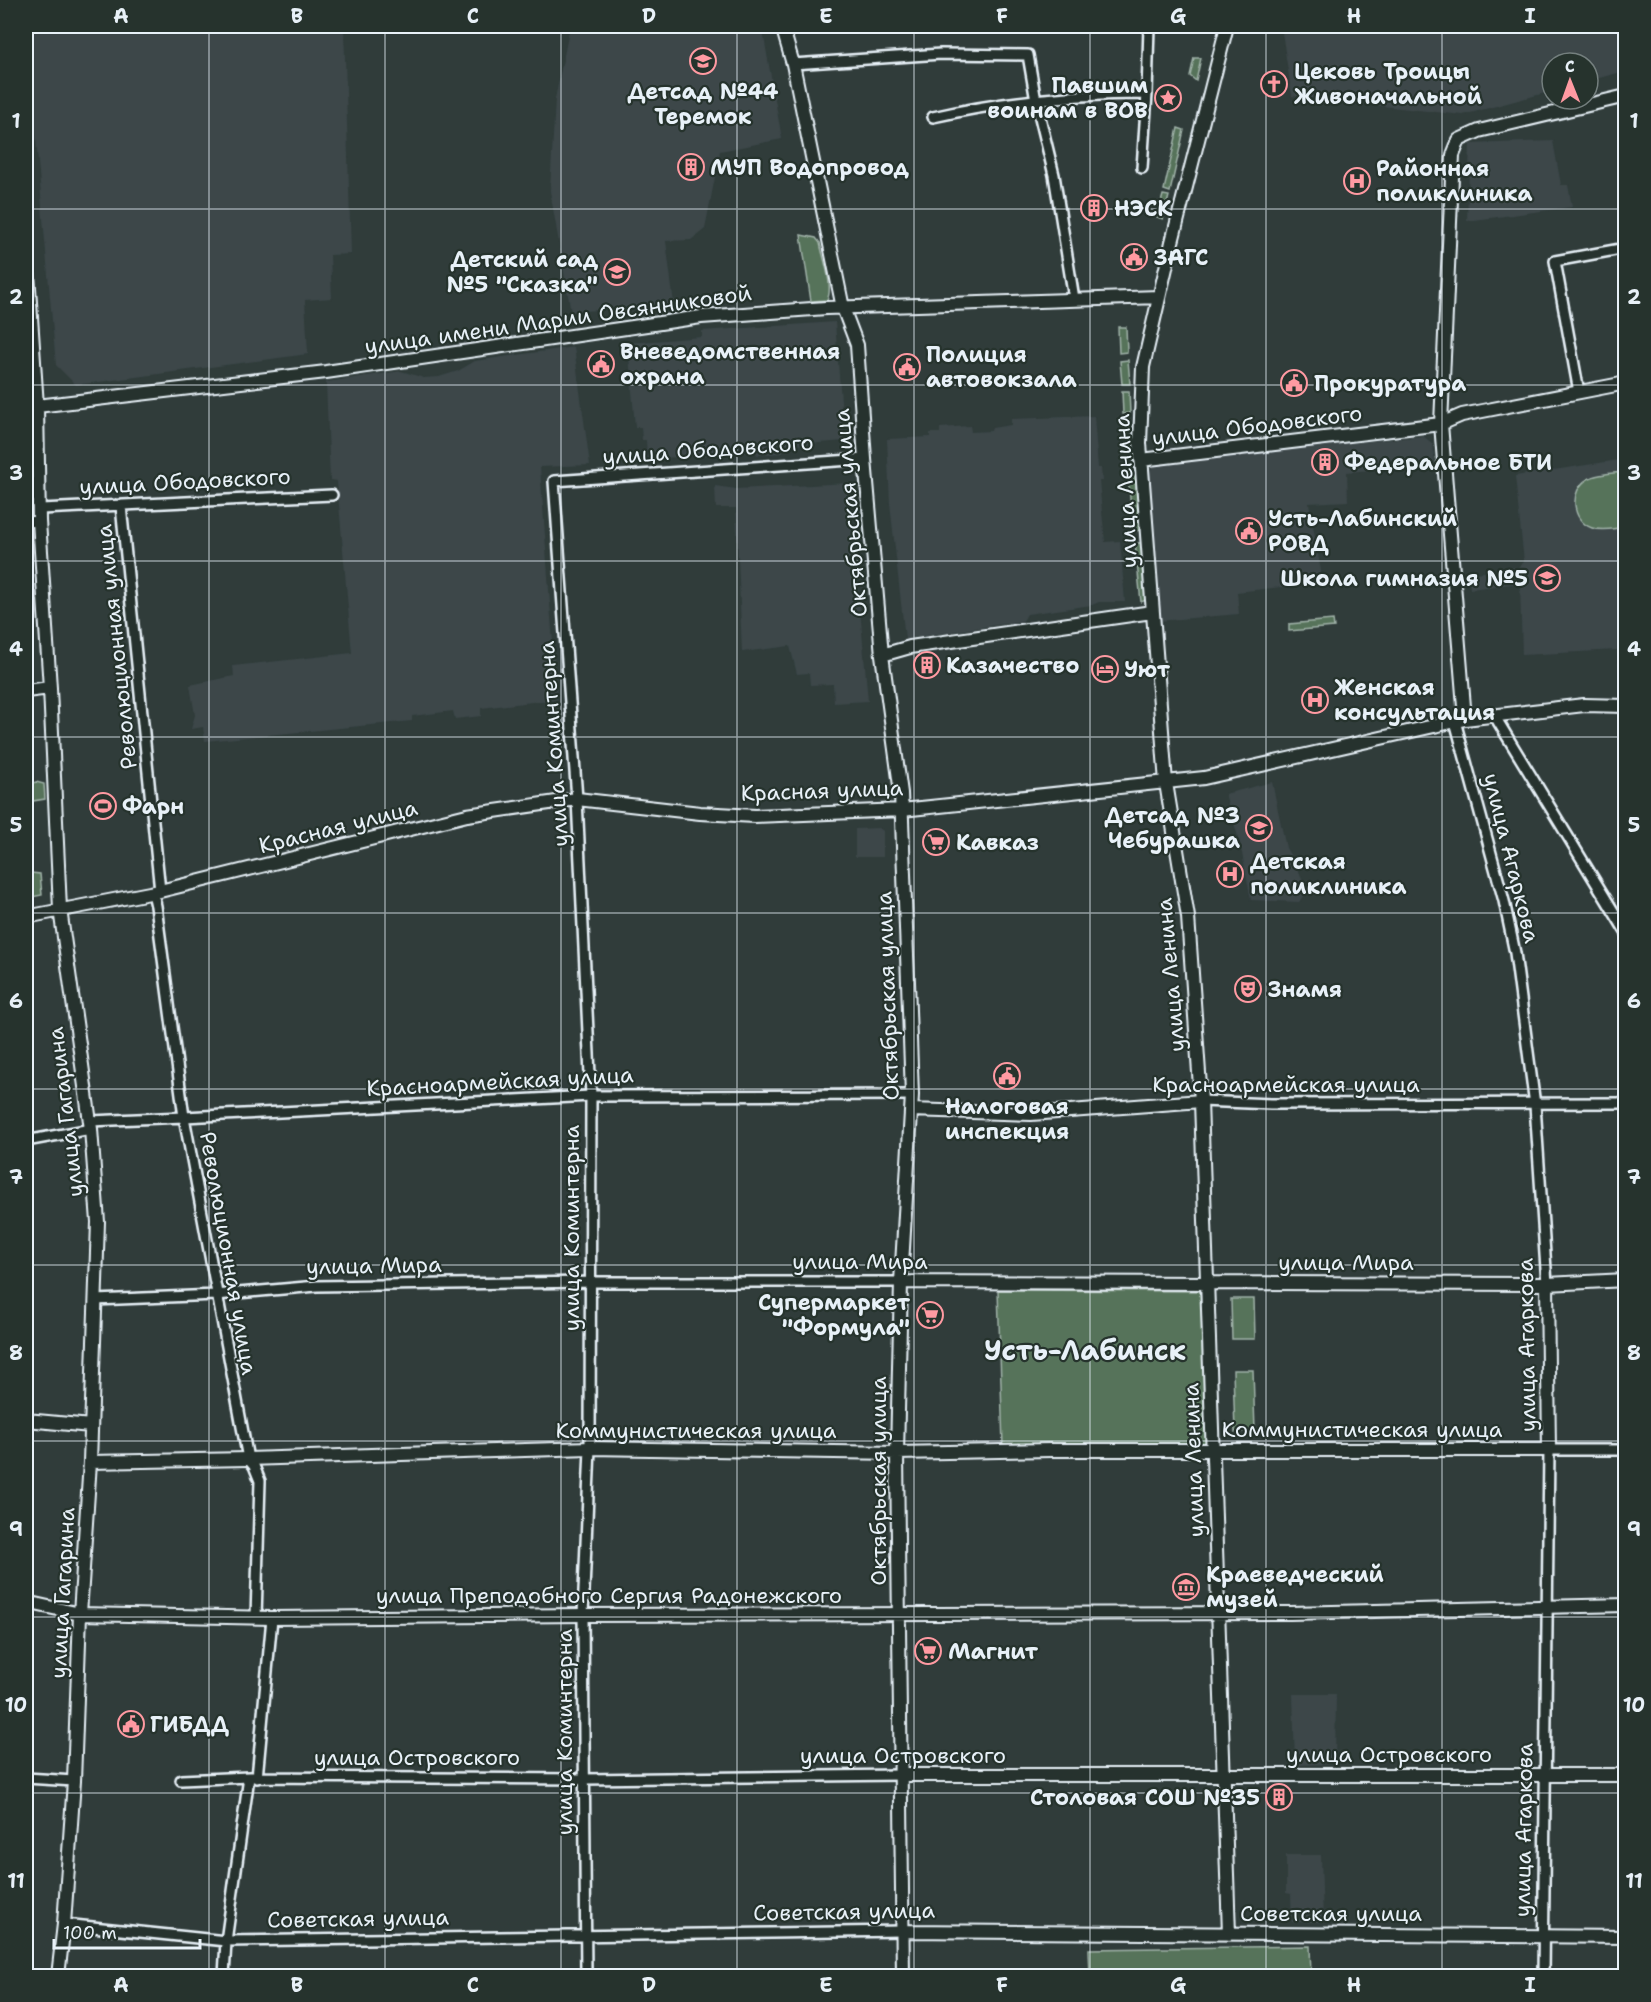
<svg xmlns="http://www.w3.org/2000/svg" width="1651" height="2002" font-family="'Shantell Sans',sans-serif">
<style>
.built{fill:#3c474a}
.green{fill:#57735a;stroke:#a0b2a9;stroke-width:1.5}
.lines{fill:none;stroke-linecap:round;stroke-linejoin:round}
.street-casing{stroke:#e8f1f8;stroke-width:14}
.secondary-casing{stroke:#e8f1f8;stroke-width:16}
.street{stroke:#26332d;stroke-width:9}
.secondary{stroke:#26332d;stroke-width:12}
.grid{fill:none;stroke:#e8f1f8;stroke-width:1.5;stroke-opacity:0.55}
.labels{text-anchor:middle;stroke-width:4.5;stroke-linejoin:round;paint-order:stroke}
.poi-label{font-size:22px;font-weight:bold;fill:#e8f1f8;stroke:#26332d;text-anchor:start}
.street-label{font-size:22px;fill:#e8f1f8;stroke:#26332d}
.district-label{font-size:28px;font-weight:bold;fill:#e8f1f8;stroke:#26332d}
.neatline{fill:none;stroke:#e8f1f8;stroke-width:2}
.grid-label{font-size:20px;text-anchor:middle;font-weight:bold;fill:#e8f1f8}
</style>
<rect width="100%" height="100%" fill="#303c3a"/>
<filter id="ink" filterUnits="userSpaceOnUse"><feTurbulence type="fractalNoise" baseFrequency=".0167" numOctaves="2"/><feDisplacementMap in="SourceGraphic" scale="12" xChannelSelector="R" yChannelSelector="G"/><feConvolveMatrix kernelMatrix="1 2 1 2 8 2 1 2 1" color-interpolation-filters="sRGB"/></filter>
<g filter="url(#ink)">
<path class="built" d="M26 26H344L351 254 330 255 332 298 305 300 308 354 76 385 56 365Z
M570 26H762L782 139 720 151 705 229 691 240 666 241 674 304 571 312 550 191 555 99Z
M1281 26H1625V71L1588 81V63H1552V91L1463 115 1292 96Z
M1553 141 1561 185H1568L1572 207 1467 221 1470 144Z
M835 322 844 441 783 446V453L757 455 756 452 647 459 646 440H642L641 427H635L628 343 702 337V331Z
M574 347 590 465 540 467 557 699 481 708V716L455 719 453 711 412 716V721L205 741 203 727 191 729 195 715 190 685 234 676 233 666 352 653 337 481 330 480 326 382 401 371 424 378 439 377 458 371 475 361Z
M1094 416 1098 468H1101L1102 481H1099L1105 542 1120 541 1125 602H1099L1092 605 1027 614 1023 621 905 639 890 503 887 439 930 437V433H940V428L970 426 971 432 991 431 992 428 1011 425V419Z
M1423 436 1433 444 1435 465 1347 472 1348 501 1309 503 1322 577 1299 581V585L1237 592 1239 614 1157 621 1145 480 1152 467 1308 447Z
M1625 459V691H1620L1617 650 1522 655 1520 583 1470 589 1469 574 1518 567 1524 562 1515 476Z
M849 483 868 701 834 703 833 684 810 685 809 673 797 674 790 646 742 652 736 508H716L715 486 736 489Z
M1272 782 1286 848 1297 867 1307 890 1299 902 1251 900 1240 843 1225 794Z
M879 828 883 831V857H855V829Z
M1293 1694H1336L1335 1764 1295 1765Z
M1286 1855H1321L1323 1922H1292L1291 1894 1286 1893Z"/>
<path class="green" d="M1194 58H1201L1196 81 1190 76Z
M1178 128 1184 130 1170 192 1164 190Z
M1163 195 1169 196 1163 219 1157 217Z
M801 235 816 238 820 243C823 258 834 287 827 300L811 301Z
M1118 327H1126L1127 352 1119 353Z
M1128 360 1130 384H1122L1120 361Z
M1122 391H1129L1130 413 1123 414Z
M1625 472V527C1615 528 1603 532 1592 528 1571 521 1569 490 1588 479 1598 473 1614 473 1625 472Z
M1128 476H1136L1141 530 1133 531Z
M1135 543H1142L1148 597 1146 600 1141 602Z
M1333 620 1334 627 1289 631V624Z
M36 782 44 784 45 799 26 802V785Z
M31 873 40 874 42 895 26 898V890L32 889Z
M998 1290 1203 1291 1210 1444 1003 1446Z
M1231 1299H1254L1255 1339H1232Z
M1233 1370H1253L1255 1431 1235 1432Z
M1310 1946 1311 1976H1090L1089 1949Z"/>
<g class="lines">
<defs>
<path id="street" d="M793 64 941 54 1028 55 1036 101 1054 175 1074 299
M933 117C1003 101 1075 94 1147 94
M1142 168 1147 94 1149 26
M1579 392 1555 261 1626 248
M121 506 160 891
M41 509 332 495
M26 522 39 521
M1494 715 1626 932
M1455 721 1504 901 1515 953 1535 1105 1547 1284
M153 893 156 906 184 1117 248 1459 254 1466 260 1481 256 1618
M1201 1101 1271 1104 1626 1103
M90 1121 184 1117 591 1096 912 1095
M26 1141 91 1129
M95 1300 216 1295 317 1286 591 1282H901
M26 1778 74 1781
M257 1778 272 1618
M181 1780 249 1777 584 1779 901 1775
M64 1924 226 1941 903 1931
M224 1976 226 1941 249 1777
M586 1976 583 1615 590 1448 591 1096 577 799 554 481 865 459
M1543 1976 1549 1450H1626"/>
<path id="secondary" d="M782 26 793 64 843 308 857 345 865 459 882 655 901 793 908 982 912 1095 901 1282 897 1453 903 1976
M1227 26 1172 242 1143 367 1140 443 1166 783 1188 917 1201 1101 1229 1934
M26 243 37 406 39 521 50 688 60 909 91 1129 98 1222 90 1462 80 1614 74 1781 64 1924 58 1976
M37 406 326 372 701 317 826 308 1159 297
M1141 460 1441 424 1462 415 1626 383
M882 655 910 647 1152 612
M26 691 50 688
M1465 719 1441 424 1453 155 1459 140 1479 131 1626 96
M26 917 160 891 467 815 577 799 700 813 755 816 902 810 1204 778 1465 719 1584 705 1626 706
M911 1110 1031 1114 1201 1101
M901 1282 1547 1284 1626 1280
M26 1420 91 1426
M90 1462 248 1459 590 1448 897 1453 1051 1450H1549L1547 1284
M26 1602 80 1614 272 1618 583 1615 1290 1613 1626 1605
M901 1775H1626
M903 1931 1626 1937"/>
</defs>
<use href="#street" class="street-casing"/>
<use href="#secondary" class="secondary-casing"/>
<use href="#street" class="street"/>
<use href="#secondary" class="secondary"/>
</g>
</g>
<path class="grid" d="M209 26V1976M385 26V1976M561 26V1976M737 26V1976M914 26V1976M1090 26V1976M1266 26V1976M1442 26V1976M26 209H1626M26 385H1626M26 561H1626M26 737H1626M26 913H1626M26 1089H1626M26 1265H1626M26 1441H1626M26 1617H1626M26 1793H1626"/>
<defs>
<symbol id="school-ring" viewBox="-11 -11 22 22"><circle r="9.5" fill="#26332d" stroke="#ff9aa2" stroke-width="1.5"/><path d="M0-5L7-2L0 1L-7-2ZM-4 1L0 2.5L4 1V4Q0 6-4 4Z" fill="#ff9aa2"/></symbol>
<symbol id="church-ring" viewBox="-11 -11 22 22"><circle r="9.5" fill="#26332d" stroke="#ff9aa2" stroke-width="1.5"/><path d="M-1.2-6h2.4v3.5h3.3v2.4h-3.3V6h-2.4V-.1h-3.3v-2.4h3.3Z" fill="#ff9aa2"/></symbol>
<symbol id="sight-ring" viewBox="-11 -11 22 22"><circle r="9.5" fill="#26332d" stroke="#ff9aa2" stroke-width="1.5"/><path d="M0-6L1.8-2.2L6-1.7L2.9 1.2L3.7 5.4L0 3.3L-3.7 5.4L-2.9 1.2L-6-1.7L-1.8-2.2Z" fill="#ff9aa2"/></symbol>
<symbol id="building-ring" viewBox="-11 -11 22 22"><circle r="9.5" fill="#26332d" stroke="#ff9aa2" stroke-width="1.5"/><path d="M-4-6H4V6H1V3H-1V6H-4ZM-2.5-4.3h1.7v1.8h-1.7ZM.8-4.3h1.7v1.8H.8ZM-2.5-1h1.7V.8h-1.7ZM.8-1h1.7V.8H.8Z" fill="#ff9aa2"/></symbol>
<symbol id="hospital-ring" viewBox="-11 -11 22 22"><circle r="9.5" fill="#26332d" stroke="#ff9aa2" stroke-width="1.5"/><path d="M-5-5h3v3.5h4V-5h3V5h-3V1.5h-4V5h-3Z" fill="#ff9aa2"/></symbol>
<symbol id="civic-ring" viewBox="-11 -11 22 22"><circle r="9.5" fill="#26332d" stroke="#ff9aa2" stroke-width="1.5"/><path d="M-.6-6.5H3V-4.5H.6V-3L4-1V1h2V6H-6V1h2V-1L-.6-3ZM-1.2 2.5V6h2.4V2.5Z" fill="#ff9aa2"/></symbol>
<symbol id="hotel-ring" viewBox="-11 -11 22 22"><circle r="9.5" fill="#26332d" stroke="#ff9aa2" stroke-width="1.5"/><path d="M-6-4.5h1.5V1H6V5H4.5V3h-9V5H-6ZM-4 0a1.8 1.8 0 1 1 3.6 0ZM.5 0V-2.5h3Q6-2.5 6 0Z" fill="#ff9aa2"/></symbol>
<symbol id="stadium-ring" viewBox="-11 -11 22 22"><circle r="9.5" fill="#26332d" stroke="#ff9aa2" stroke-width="1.5"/><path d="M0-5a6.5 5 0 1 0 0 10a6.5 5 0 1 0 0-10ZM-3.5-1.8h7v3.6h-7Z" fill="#ff9aa2"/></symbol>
<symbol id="supermarket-ring" viewBox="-11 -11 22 22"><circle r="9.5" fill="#26332d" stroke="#ff9aa2" stroke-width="1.5"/><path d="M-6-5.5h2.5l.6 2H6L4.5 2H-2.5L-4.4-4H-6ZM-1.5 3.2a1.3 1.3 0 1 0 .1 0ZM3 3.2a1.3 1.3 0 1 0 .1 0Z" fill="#ff9aa2"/></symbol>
<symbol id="theatre-ring" viewBox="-11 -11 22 22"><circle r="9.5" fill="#26332d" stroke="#ff9aa2" stroke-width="1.5"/><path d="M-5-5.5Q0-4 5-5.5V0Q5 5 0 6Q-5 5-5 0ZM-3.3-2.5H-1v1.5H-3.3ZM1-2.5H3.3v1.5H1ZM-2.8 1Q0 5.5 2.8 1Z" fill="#ff9aa2"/></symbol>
<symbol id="museum-ring" viewBox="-11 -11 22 22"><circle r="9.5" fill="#26332d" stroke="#ff9aa2" stroke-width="1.5"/><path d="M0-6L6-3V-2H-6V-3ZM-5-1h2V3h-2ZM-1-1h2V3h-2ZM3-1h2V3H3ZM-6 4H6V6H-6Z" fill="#ff9aa2"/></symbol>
</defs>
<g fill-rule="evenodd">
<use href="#school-ring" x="688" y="46" width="30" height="30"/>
<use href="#church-ring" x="1259" y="69" width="30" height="30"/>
<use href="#sight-ring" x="1153" y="83" width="30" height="30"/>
<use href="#building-ring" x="676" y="152" width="30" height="30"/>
<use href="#hospital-ring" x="1342" y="166" width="30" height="30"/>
<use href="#building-ring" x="1079" y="193" width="30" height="30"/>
<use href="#civic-ring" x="1119" y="242" width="30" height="30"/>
<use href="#school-ring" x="602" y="257" width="30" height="30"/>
<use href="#civic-ring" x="586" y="349" width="30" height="30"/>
<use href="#civic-ring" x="892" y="352" width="30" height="30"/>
<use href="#civic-ring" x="1279" y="368" width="30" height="30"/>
<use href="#building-ring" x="1310" y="447" width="30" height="30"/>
<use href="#civic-ring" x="1234" y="516" width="30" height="30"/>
<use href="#school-ring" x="1532" y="563" width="30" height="30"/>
<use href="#building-ring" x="912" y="650" width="30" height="30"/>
<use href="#hotel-ring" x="1090" y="654" width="30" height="30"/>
<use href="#hospital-ring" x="1300" y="685" width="30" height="30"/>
<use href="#stadium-ring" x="88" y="791" width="30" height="30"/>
<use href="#school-ring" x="1244" y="813" width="30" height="30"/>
<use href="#supermarket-ring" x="921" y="827" width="30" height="30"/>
<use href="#hospital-ring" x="1215" y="859" width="30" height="30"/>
<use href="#theatre-ring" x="1233" y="974" width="30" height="30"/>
<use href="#civic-ring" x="992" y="1061" width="30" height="30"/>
<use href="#supermarket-ring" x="915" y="1300" width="30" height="30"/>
<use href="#museum-ring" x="1171" y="1572" width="30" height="30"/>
<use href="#supermarket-ring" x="913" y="1636" width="30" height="30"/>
<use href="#civic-ring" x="116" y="1709" width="30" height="30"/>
<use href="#building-ring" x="1264" y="1782" width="30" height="30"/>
</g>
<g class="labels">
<g class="poi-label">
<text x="1294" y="79">Цековь Троицы<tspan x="1294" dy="25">Живоначальной</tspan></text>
<text x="1148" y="93" text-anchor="end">Павшим<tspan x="1148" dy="25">воинам в ВОВ</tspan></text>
<text x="703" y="99" text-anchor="middle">Детсад №44<tspan x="703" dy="25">Теремок</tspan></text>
<text x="710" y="175">МУП Водопровод</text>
<text x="1376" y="176">Районная<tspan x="1376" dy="25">поликлиника</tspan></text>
<text x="1114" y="216">НЭСК</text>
<text x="1154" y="265">ЗАГС</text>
<text x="598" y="267" text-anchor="end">Детский сад<tspan x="598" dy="25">№5 "Сказка"</tspan></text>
<text x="620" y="359">Вневедомственная<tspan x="620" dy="25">охрана</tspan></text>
<text x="926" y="362">Полиция<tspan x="926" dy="25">автовокзала</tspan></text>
<text x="1314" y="391">Прокуратура</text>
<text x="1344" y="470">Федеральное БТИ</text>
<text x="1268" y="526">Усть-Лабинский<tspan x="1268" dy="25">РОВД</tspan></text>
<text x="1528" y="586" text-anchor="end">Школа гимназия №5</text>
<text x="946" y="673">Казачество</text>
<text x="1124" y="677">Уют</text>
<text x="1334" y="695">Женская<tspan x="1334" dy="25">консультация</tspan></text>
<text x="122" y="814">Фарн</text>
<text x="1240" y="823" text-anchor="end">Детсад №3<tspan x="1240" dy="25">Чебурашка</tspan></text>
<text x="956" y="850">Кавказ</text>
<text x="1250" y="869">Детская<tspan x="1250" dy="25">поликлиника</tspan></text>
<text x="1268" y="997">Знамя</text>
<text x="1007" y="1114" text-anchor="middle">Налоговая<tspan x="1007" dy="25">инспекция</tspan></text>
<text x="910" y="1310" text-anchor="end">Супермаркет<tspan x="910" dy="25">"Формула"</tspan></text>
<text x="1206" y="1582">Краеведческий<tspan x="1206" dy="25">музей</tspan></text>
<text x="948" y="1659">Магнит</text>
<text x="150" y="1732">ГИБДД</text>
<text x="1260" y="1805" text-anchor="end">Столовая СОШ №35</text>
</g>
<g class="street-label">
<text transform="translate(558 319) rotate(-8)" y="8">улица имени Марии Овсянниковой</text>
<text transform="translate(1257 425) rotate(-7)" y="8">улица Ободовского</text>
<text transform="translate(708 449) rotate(-4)" y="8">улица Ободовского</text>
<text transform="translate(185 481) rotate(-3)" y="8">улица Ободовского</text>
<text transform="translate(1125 491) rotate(-93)" y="8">улица Ленина</text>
<text transform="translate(850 513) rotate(-95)" y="8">Октябрьская улица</text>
<text transform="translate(116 647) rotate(-96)" y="8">Революционная улица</text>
<text transform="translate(553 744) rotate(-94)" y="8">улица Коминтерна</text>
<text transform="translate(822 790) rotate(-2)" y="8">Красная улица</text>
<text transform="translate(338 826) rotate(-14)" y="8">Красная улица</text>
<text transform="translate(1512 858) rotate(76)" y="8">улица Агаркова</text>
<text transform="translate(1170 975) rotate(-95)" y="8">улица Ленина</text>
<text transform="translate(887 996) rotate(-92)" y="8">Октябрьская улица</text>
<text transform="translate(500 1081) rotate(-3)" y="8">Красноармейская улица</text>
<text x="1286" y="1092">Красноармейская улица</text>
<text transform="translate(65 1112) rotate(-97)" y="8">улица Гагарина</text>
<text transform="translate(571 1228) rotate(-90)" y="8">улица Коминтерна</text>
<text transform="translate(229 1253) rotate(80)" y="8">Революционная улица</text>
<text x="860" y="1269">улица Мира</text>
<text x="1346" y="1270">улица Мира</text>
<text transform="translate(374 1265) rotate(-1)" y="8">улица Мира</text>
<text transform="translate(1526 1345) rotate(-91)" y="8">улица Агаркова</text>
<text x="1362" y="1437">Коммунистическая улица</text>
<text x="696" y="1438">Коммунистическая улица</text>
<text transform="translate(1193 1460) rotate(-92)" y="8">улица Ленина</text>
<text transform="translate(878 1481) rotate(-90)" y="8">Октябрьская улица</text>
<text transform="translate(62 1593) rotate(-87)" y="8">улица Гагарина</text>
<text x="609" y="1603">улица Преподобного Сергия Радонежского</text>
<text transform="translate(564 1732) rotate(-90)" y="8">улица Коминтерна</text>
<text x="1389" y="1762">улица Островского</text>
<text x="903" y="1763">улица Островского</text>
<text x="417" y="1765">улица Островского</text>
<text transform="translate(1523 1830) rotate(-89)" y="8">улица Агаркова</text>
<text transform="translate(844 1911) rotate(-1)" y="8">Советская улица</text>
<text x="1331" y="1921">Советская улица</text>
<text transform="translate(358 1918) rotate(-1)" y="8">Советская улица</text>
</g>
<g class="district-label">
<text x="1085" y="1360">Усть-Лабинск</text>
</g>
</g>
<rect width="1651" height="2002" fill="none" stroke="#26332d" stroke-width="66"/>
<g transform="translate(1570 81) rotate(359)"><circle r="28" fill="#26332d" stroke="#747f7e" stroke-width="1.5"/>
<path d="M0-4.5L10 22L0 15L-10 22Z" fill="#ff9aa2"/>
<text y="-9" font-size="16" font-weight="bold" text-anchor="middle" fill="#e8f1f8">С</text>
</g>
<path d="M54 1939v9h146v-9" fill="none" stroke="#e8f1f8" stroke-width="3"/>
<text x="63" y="1939" font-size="18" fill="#e8f1f8" stroke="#26332d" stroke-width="4.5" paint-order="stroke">100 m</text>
<rect x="33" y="33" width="1585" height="1936" class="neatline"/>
<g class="grid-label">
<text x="121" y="23">A</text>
<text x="297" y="23">B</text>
<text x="473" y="23">C</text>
<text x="649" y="23">D</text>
<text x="826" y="23">E</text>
<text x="1002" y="23">F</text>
<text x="1178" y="23">G</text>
<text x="1354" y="23">H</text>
<text x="1530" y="23">I</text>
<text x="16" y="128">1</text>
<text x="1634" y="128">1</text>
<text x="16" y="304">2</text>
<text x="1634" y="304">2</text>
<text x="16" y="480">3</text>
<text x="1634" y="480">3</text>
<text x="16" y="656">4</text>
<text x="1634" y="656">4</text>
<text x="16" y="832">5</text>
<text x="1634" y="832">5</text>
<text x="16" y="1008">6</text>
<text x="1634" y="1008">6</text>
<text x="16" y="1184">7</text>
<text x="1634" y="1184">7</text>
<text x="16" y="1360">8</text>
<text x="1634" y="1360">8</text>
<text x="16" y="1536">9</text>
<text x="1634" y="1536">9</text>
<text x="16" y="1712">10</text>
<text x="1634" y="1712">10</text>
<text x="16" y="1888">11</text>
<text x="1634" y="1888">11</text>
<text x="121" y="1992">A</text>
<text x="297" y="1992">B</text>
<text x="473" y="1992">C</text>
<text x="649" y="1992">D</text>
<text x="826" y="1992">E</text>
<text x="1002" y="1992">F</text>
<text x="1178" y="1992">G</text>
<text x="1354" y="1992">H</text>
<text x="1530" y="1992">I</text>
</g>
</svg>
